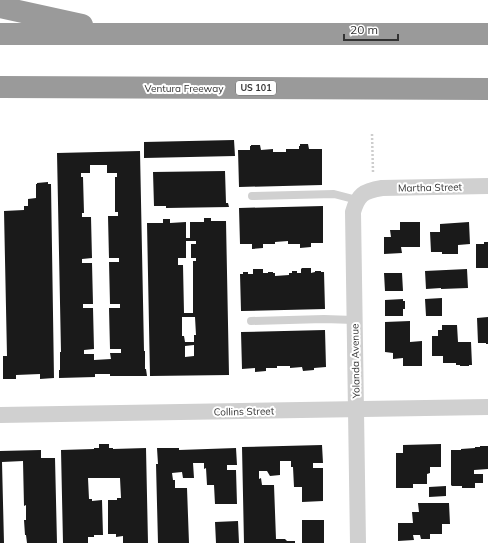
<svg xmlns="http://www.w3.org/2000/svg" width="488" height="543" font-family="Mulish,sans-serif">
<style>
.building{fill:#1a1a1a;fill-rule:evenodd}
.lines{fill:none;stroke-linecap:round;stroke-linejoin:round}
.path{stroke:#cdcdcd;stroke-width:2.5;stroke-dasharray:2 2;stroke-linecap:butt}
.lane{stroke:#d0d0d0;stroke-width:8}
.street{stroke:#d0d0d0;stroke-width:16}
.highway{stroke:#9a9a9a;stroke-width:22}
.labels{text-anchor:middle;stroke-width:4;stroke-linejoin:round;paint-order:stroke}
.shield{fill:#fff;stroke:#707070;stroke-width:1}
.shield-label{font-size:9px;font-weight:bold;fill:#333}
.street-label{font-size:10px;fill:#333;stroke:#fff}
</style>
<rect width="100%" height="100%" fill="#fff"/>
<path class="building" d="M234 140 235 156 144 158V142Z
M300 144H308L309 149H322V185L239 187 238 150H250V146H251V145H260L261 150 273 149V152H286V149H299V146H300Z
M140 151 144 351H145V369H146L147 376H110V374H95V377L59 378V370H60V352H61L57 153ZM90 165H107V173H117V177H115V212H118V216H108L109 258H119V262H109L110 304H120V308H109L110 349H121V353H110L111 359 94 360V354H84V350L94 349 93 308H83V304H93L92 263H82V259L92 258 91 217H82V213H84L83 177H81V173H90Z
M225 171 226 203H228L229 207 166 208V206H154L153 172Z
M48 182V184H51L54 378 40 379V374L16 375V379H3V356H7L4 211 24 210V206H28V199L36 198V184H37V183Z
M323 206V243H311V247L300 248V244H288V241L275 242V244H263V248L252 249V244H240L239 208Z
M204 218H211V221H226L229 375 150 376 147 223H163V219H170V223L186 222V238H190V222H204ZM186 241H196V244H191V258H196V261H193V313H184L183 265H178V258H186ZM182 317H195L196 335H194V342H185L184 336H182ZM194 345V356L185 357V346Z
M400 222H420V247H401L402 253 384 254V237H391L390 230H400Z
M469 222 470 244 458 245V254H442V252H431L430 232H440V224Z
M484 242H488V268H476V244H484Z
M302 268H311V273L315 272V271H321V272H324L325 309 241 311 240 274H243V272H248V274H253V269H263V273H268V272H273V273H275V276L289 275V273H292V271H297V273H301V269Z
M467 269 468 288 441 289V288L426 289 425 271Z
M384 273H402L403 291H385Z
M442 298V316H426L425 299Z
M403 299V301H405V309H403V316H385V300Z
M488 317V344H486V343H478L477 318Z
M410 321V342L422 341V366H403V358L393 359V353L385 352V322Z
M442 325H457L458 342H471L472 365H469V366H460V365H456V363H443V356H432V336H438V330H442Z
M325 330 326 367 314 368V370L303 371 302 367 290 368V366H277V368H266V371L255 372V368L242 369 241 332Z
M99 444H109V448H113V449L146 448 148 543H123V536L116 537V534H108V500H117V498H121L120 478H88L89 499H92V501L102 500 103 535H94V537H88V543H63L61 450 94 449V448H99Z
M441 444V467H430V473L427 474V484H413V488H396V453H403V445Z
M322 445 323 463H313V468H323V501L302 502V487H294L293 467H291V461H280V475L270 476 267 471H259V479L261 478 262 485H274L276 539H285L287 541H295V543H244L242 447Z
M480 446H488V469L474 470V474H483V483H475V488H462V486H452L451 485V450H461V449L475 448V447H480Z
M157 448H179V450L236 448 237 465H227V470H236L237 504H215L214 485H207L206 468 204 469V463H193L194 478H183L182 472 172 473 173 480H175V488H187L189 543H158L156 464H158Z
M41 450V458H55L57 543H27L26 535H25L24 520H26V505L24 506 23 461 2 462 4 543H0V451Z
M446 486V496L429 497V487Z
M418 503H449L450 524H442V534H430V539H421L420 535H413L414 540 398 541V523H413L412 512H419Z
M302 520H324V543H302Z
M238 521 239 543H216L215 522Z"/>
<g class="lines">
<path class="path" d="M372 134 373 172"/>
<path class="lane" d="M252 196 334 194 357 200
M251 321 324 319 354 320"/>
<path class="street" d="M0 415 488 407
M358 543 353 212C358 195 363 191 382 188L488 186"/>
<path class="highway" d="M0 7 82 25
M0 34H488
M0 87 488 89"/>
</g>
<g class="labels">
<rect class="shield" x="236" y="81" width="40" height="14" rx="3"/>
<g class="shield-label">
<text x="256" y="91">US 101</text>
</g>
<g class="street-label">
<text x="184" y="92">Ventura Freeway</text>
<text transform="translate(430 187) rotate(-1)" y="4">Martha Street</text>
<text transform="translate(355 361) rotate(-91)" y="4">Yolanda Avenue</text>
<text transform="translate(244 411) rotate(-1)" y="4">Collins Street</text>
</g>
</g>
<path d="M344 34v6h54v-6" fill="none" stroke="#333333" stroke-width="2"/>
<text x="350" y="34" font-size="12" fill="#333333" stroke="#ffffff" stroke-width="3" paint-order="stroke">20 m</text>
</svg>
